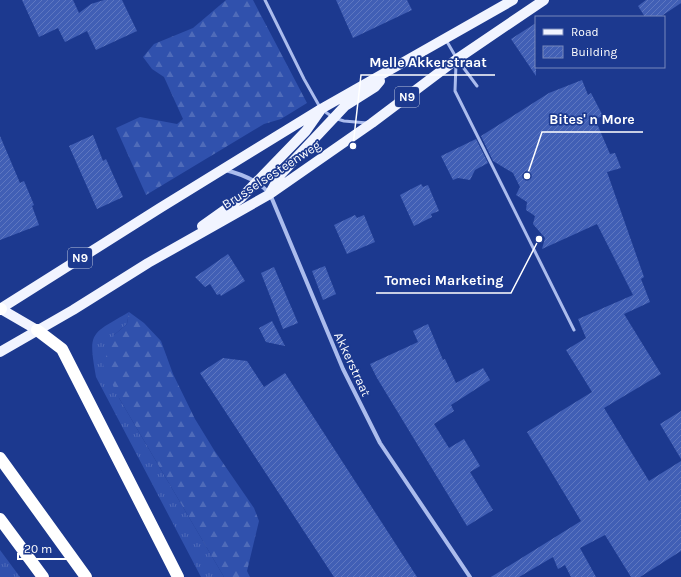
<svg xmlns="http://www.w3.org/2000/svg" width="681" height="577" font-family="Karla,sans-serif">
<style>
.grass{fill:url(#grass-tufts)}
.forest{fill:url(#forest-firs)}
.building{fill:url(#building-hatch)}
.lines{fill:none;stroke-linecap:round;stroke-linejoin:round}
.lane{stroke:#abbced;stroke-width:3}
.street{stroke:#abbced;stroke-width:4}
.primary{stroke:#f1f4ff;stroke-width:10}
.highway{stroke:#fff;stroke-width:12}
.labels{text-anchor:middle;stroke-width:3.5;stroke-linejoin:round;paint-order:stroke}
.shield{fill:#1c398f;stroke:#bbc4dd;stroke-width:1}
.shield-label{font-size:12px;font-weight:bold;fill:#fff}
.street-label{font-size:13px;fill:#fff;stroke:#1c398f}
.leader{fill:none;stroke:#fff;stroke-width:1.5}
.callout-dot{fill:#fff;stroke:#1c398f;stroke-width:1.5}
.callout-label{font-size:14px;text-anchor:middle;font-weight:bold;fill:#fff;stroke:#1c398f;stroke-width:3.5;stroke-linejoin:round;paint-order:stroke}
</style>
<defs>
<pattern id="grass-tufts" width="24" height="20" patternUnits="userSpaceOnUse"><rect width="24" height="20" fill="#3051ad"/><path d="M3 7l-1-3M5 7V3M7 7l1-3M15 17l-1-3M17 17v-4M19 17l1-3" fill="none" stroke="#4f6bb9"/></pattern>
<pattern id="forest-firs" width="22" height="20" patternUnits="userSpaceOnUse"><rect width="22" height="20" fill="#3051ad"/><path d="M5 1l3.5 6h-7zM16 11l3.5 6h-7z" fill="#4f6bb9"/></pattern>
<pattern id="building-hatch" width="6" height="6" patternUnits="userSpaceOnUse"><rect width="6" height="6" fill="#415fb5"/><path d="M-1 1l2-2M0 6l6-6M5 7l2-2" fill="none" stroke="#5e77c0"/></pattern>
</defs>
<rect width="100%" height="100%" fill="#1c398f"/>
<path class="grass" d="M129 312 127 324 114 335 119 398 224 577H201L96 377C88 331 90 335 129 312Z
M0 550 20 577H0Z"/>
<path class="forest" d="M226 0H253L307 103 281 119 264 124 146 195 116 128 140 117 177 124 183 119 164 77 152 69 143 57 154 44 193 28Z
M129 312 144 323 161 341 173 374 195 419 214 450 254 508 259 521 247 571 250 577H224L119 398 103 365 114 335 127 324Z"/>
<path class="building" d="M22 0H73L79 13 91 4 104 0H122L137 31 96 50 87 31 65 42 58 28 39 37Z
M336 0H407L412 10 353 38Z
M646 0H681V3L660 17H645L638 6Z
M536 23V76L511 39Z
M582 80 588 95 591 93 603 116 595 119 610 154 615 153 621 168 607 172 644 277 641 279 650 302 624 314 661 374 604 408 649 481 681 461V551L640 577H631L605 535 580 548 596 577H571L565 565 558 569 553 557 519 577H491L581 521 527 432 592 392 566 350 586 338 578 319 633 295 597 224 542 249 545 238 533 224 535 216 526 210 527 202 516 195 520 187 513 173 493 161 481 136 549 93Z
M93 135 103 161 106 159 123 197 97 209 69 146Z
M0 136 20 183 24 181 34 205 32 206 39 225 0 240Z
M476 139 488 163 475 170 470 180 458 178 453 180 441 156Z
M421 184 423 187 428 185 439 211 431 214 432 217 414 226 400 195Z
M355 215 357 218 364 215 375 242 347 254 334 225Z
M228 254 245 281 221 296 220 294 217 295 210 284 205 287 195 277Z
M325 266 336 294 323 300 312 271Z
M274 267 298 323 283 329 261 273Z
M272 321 285 346 266 342 259 328Z
M428 324 443 360 445 359 456 383 483 368 490 380 451 405 454 411 434 424 449 448 464 439 480 466 470 472 493 510 467 526 377 378 370 364 418 342 413 331Z
M223 358 247 361 264 387 285 373 417 577H334L200 373Z
M681 411V459L660 424Z"/>
<g class="lines">
<path class="lane" d="M265 0 304 79 321 109 334 118 344 121 367 123
M446 40 457 59 477 86
M456 64 455 91 574 330"/>
<path class="street" d="M225 170C242 174 258 180 270 194L343 369 380 443 470 577"/>
<path class="primary" d="M270 193 281 174 345 106 375 87 380 81
M202 226 240 199 306 131 320 111
M0 309 160 208 321 109 513 0
M1 309 37 330
M0 352 73 310 148 263 270 194 372 123 457 59 544 0"/>
<path class="highway" d="M0 309H1
M37 330 62 349 178 577
M0 458 86 577
M0 519 43 577"/>
</g>
<g class="labels">
<g class="shield">
<rect x="395" y="87" width="24" height="20" rx="3"/>
<rect x="68" y="248" width="24" height="20" rx="3"/>
</g>
<g class="shield-label">
<text x="407" y="101">N9</text>
<text x="80" y="262">N9</text>
</g>
<g class="street-label">
<text transform="translate(271 174) rotate(-33)" y="5">Brusselsesteenweg</text>
<text transform="translate(353 364) rotate(65)" y="5">Akkerstraat</text>
</g>
</g>
<path class="leader" d="M353 146L361 75H495M527 176L542 132H643M539 239L511 293H376"/>
<g class="callout-dot">
<circle cx="353" cy="146" r="4"/>
<circle cx="527" cy="176" r="4"/>
<circle cx="539" cy="239" r="4"/>
</g>
<g class="callout-label">
<text x="428" y="67">Melle Akkerstraat</text>
<text x="592" y="124">Bites' n More</text>
<text x="444" y="285">Tomeci Marketing</text>
</g>
<rect x="535" y="16" width="130" height="52" fill="#1c398f" stroke="#7788bc"/>
<rect x="543" y="29" width="20" height="6" fill="#f1f4ff" stroke="#7788bc"/>
<text x="571" y="36" font-size="12" fill="#ffffff">Road</text>
<rect x="543" y="46" width="20" height="12" fill="url(#building-hatch)" stroke="#7788bc"/>
<text x="571" y="56" font-size="12" fill="#ffffff">Building</text>
<path d="M18 553v6h52v-6" fill="none" stroke="#ffffff" stroke-width="2"/>
<text x="24" y="553" font-size="12" fill="#ffffff" stroke="#1c398f" stroke-width="3" paint-order="stroke">20 m</text>
</svg>
